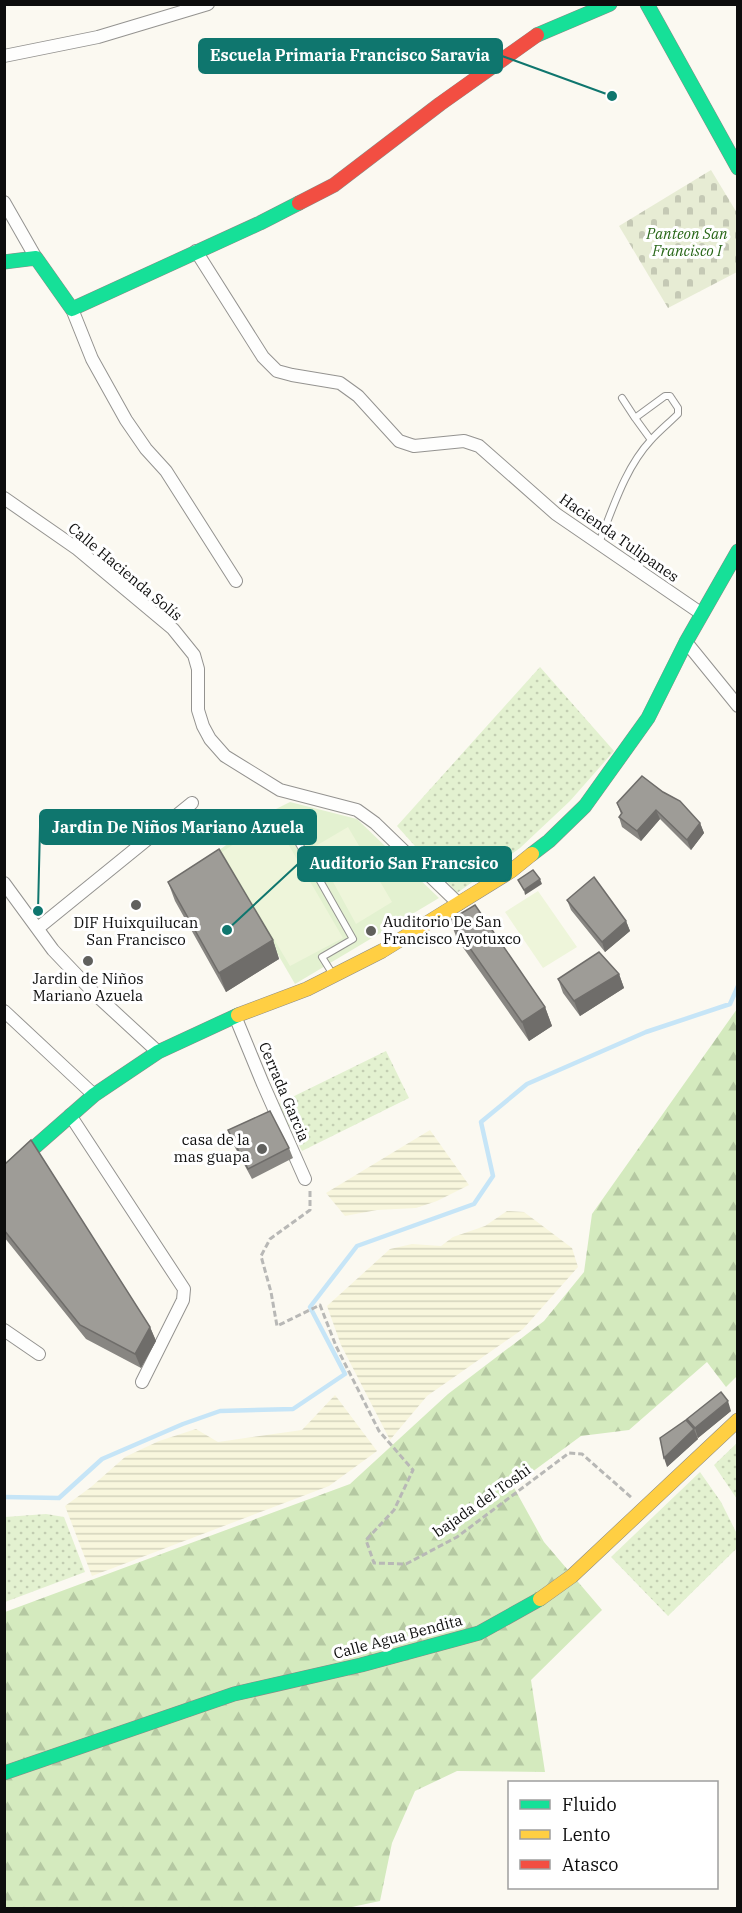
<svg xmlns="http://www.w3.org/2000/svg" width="742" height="1913" font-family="'IBM Plex Serif',serif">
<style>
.farmland{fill:url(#farmland-rules)}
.grass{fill:url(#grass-dots)}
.forest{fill:url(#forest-firs)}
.cemetery{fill:url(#cemetery-stones)}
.park{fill:#e3f1d0}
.pitch{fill:#eef5da}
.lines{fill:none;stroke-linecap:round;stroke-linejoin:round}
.stream{stroke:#c6e5f7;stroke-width:4.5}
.lane-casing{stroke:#949390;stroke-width:8}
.street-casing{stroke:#949390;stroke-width:14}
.fast-casing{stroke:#8b8a86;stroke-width:15}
.slow-casing{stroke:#8b8a86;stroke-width:15}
.jam-casing{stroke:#8b8a86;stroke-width:15}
.path{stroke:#b8b8b6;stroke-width:3;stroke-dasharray:6 3;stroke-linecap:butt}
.lane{stroke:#fefefd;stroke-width:6}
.street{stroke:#fefefd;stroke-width:12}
.fast{stroke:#16e098;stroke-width:14}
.slow{stroke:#ffcf43;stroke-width:14}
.jam{stroke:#f24e42;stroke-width:14}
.wall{fill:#888682}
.shaded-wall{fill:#6f6d6a}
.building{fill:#9e9c97;stroke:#6f6d6a;stroke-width:1.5}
.poi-dot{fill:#60605d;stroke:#fff;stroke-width:2}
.labels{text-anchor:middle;stroke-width:6;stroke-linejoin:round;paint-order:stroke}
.park-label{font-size:15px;font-style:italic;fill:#2a681a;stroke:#fff}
.street-label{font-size:15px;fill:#0d0d0d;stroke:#fff}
.poi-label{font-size:15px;fill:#0d0d0d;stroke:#fff}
.leader{fill:none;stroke:#0f766e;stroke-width:2}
.callout-dot{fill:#0f766e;stroke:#fff;stroke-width:2}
.callout{fill:#0f766e;stroke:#0f766e;stroke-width:2}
.callout-label{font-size:16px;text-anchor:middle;font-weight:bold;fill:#fff}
</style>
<defs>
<pattern id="farmland-rules" width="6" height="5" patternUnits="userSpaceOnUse" patternTransform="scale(1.5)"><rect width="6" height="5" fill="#f8f6dd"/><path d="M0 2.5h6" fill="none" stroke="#d3d2bc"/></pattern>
<pattern id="grass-dots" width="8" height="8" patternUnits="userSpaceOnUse" patternTransform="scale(1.5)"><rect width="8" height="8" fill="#e3f1d0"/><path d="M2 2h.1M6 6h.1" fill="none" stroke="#c2cdb1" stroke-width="1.8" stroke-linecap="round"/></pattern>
<pattern id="forest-firs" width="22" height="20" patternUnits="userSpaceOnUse" patternTransform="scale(1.5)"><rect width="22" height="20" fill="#d4eabe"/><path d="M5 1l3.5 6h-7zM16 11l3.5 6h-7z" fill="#b5c8a2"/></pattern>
<pattern id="cemetery-stones" width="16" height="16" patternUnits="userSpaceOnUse" patternTransform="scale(1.5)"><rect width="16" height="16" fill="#e7ecd4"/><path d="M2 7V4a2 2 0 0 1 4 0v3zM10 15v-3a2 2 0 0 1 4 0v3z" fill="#c5c9b5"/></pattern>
</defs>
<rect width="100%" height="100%" fill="#fbf9f1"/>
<path class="farmland" d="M430 1130 469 1185 437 1201 416 1208 377 1210 345 1216 326 1193Z
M507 1211 524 1212 572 1248 578 1267 523 1329 427 1396 390 1440 341 1345 327 1306 390 1249 412 1244 441 1246 453 1237 485 1226Z
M335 1395 377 1451 329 1486 92 1576 65 1506 91 1487 125 1457 159 1441 196 1429 218 1442 302 1430Z"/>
<path class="grass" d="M540 667 614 751 570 801 520 848 457 893 397 826Z
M386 1051 409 1098 302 1151 278 1104Z
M737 1443V1499L714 1465Z
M700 1472 721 1502 737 1534V1548L668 1616 611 1557Z
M46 1514 64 1517 85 1572 5 1602V1517Z"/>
<path class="forest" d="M737 1009V1376L726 1387 707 1362 629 1430 581 1436 513 1486 544 1542 602 1610 531 1680 545 1772 457 1771 415 1791 392 1843 380 1901 347 1908H5V1612L350 1484 448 1394 544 1321 584 1272 592 1214Z"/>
<path class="cemetery" d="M711 170 737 213V272L668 308 619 226Z"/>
<path class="park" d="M290 802 357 819 439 898 295 984 218 851 274 810Z"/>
<path class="pitch" d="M273 818 343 938 290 966 222 852Z
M348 827 392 902 356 924 314 847Z
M538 891 577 947 543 968 505 912Z"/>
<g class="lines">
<path class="stream" d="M4 1497 59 1498 102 1459 183 1424 220 1411 293 1409 345 1374 310 1307 357 1246 474 1204 493 1176 481 1122 527 1084 646 1032 730 1004 738 986"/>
<defs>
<path id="lane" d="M622 398 635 418
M599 543C613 508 625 468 651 440 659 431 669 423 678 414V408L670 396H665L635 418 651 440
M289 826 353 939 322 957 332 973"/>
<path id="street" d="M4 56 98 37 208 4
M4 202 36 258
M196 251 263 357 277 371 292 375 340 383 358 396 399 441 414 446 464 441 479 446 556 514 702 614
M72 309 92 359 126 420 146 449 166 471 236 581
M4 498 76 548 173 629 194 655 198 669V710L203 726 210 739 225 756 280 790 357 810 375 823 459 904
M686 642 738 706
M4 883 53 950 95 994 158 1052
M38 928 192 803
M4 1011 94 1095
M235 1016 263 1084 305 1179
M70 1115 184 1289 183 1300 142 1382
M4 1330 39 1354"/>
<path id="fast" d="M647 4 738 168
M537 35 610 4
M4 262 36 258 72 309 260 223 299 203
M532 854 549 841 585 806 648 718 686 642 738 551
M4 1174 94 1095 158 1052 238 1015
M4 1773 234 1694 361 1665 479 1633 540 1599"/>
<path id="slow" d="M238 1015 307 989 382 951 511 871 532 854
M540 1599 572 1576 738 1420"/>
<path id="jam" d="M299 203 334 185 440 104 537 35"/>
</defs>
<use href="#lane" class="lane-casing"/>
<use href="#street" class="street-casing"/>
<use href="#fast" class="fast-casing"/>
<use href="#slow" class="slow-casing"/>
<use href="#jam" class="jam-casing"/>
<path class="path" d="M310 1191V1210L270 1239 261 1256 271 1292 277 1326 320 1305 336 1346 379 1431 413 1470 394 1510 366 1540 374 1563 406 1564 457 1537 569 1453 582 1454 632 1498"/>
<use href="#lane" class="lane"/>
<use href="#street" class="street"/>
<use href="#fast" class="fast"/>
<use href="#slow" class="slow"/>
<use href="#jam" class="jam"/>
</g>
<path class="wall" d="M642 776 700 823 704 833 691 850 660 819 641 841 622 827 619 817 621 814 617 803Z
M168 882 273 940 279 959 226 992 175 901Z
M567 900 626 921 630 931 605 952 571 910Z
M450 920 545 1007 552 1026 529 1041 457 939Z
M619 974 624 988 580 1016 563 993 558 979Z
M228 1130 289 1148 293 1158 252 1179 231 1140Z
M4 1165 150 1327 156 1341 141 1368 86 1339 4 1237Z
M731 1411 698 1438 696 1436 698 1439 667 1467 689 1423 687 1419Z"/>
<path class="shaded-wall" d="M656 810 660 819 641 841 637 831Z
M700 823 704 833 691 850 687 840Z
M540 879 542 884 525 895 524 890Z
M626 921 630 931 605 952 602 942Z
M273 940 279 959 226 992 219 973Z
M619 974 624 988 580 1016 574 1001Z
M545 1007 552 1026 529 1041 522 1022Z
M150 1327 156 1341 141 1368 135 1354Z
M728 1401 731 1411 698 1438 695 1428Z
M694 1429 698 1439 667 1467 664 1458Z"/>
<path class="building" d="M642 776 663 792 680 801 700 823 687 840 656 810 637 831 619 817 622 813 617 803Z
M219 849 273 940 219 973 168 882Z
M533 870 540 879 524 890 518 880Z
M594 877 626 921 602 942 567 900Z
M475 905 545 1007 522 1022 450 920Z
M599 952 619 974 574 1001 558 979Z
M270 1111 289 1148 248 1169 228 1130Z
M31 1140 150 1327 135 1354 80 1325 4 1230V1165Z
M721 1392 728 1401 695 1428 687 1419Z
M686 1420 694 1429 664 1458 660 1438Z"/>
<g class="poi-dot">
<circle cx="136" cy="905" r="6"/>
<circle cx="371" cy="931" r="6"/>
<circle cx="88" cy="961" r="6"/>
<circle cx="262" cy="1149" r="6"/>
</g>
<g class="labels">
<g class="park-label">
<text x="687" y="239">Panteon San<tspan x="687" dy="17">Francisco I</tspan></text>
</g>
<g class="street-label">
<text transform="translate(619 538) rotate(35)" y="5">Hacienda Tulipanes</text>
<text transform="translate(125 572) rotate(40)" y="5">Calle Hacienda Solís</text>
<text transform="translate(284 1092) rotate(67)" y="5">Cerrada Garcia</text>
<text transform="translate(482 1501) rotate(-35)" y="5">bajada del Toshi</text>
<text transform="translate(398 1637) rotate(-15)" y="5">Calle Agua Bendita</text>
</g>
<g class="poi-label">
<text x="383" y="927" text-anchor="start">Auditorio De San<tspan x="383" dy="17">Francisco Ayotuxco</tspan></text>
<text x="136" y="928">DIF Huixquilucan<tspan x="136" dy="17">San Francisco</tspan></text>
<text x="88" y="984">Jardin de Niños<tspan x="88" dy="17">Mariano Azuela</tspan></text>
<text x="250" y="1145" text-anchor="end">casa de la<tspan x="250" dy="17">mas guapa</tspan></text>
</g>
</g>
<path class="leader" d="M612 96L502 56M38 911L40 827M227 930L298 864"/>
<g class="callout-dot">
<circle cx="612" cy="96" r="6"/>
<circle cx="38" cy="911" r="6"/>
<circle cx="227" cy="930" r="6"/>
</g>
<g class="callout">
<rect x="199" y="39" width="303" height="34" rx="6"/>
<rect x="40" y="810" width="276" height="34" rx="6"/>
<rect x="298" y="847" width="213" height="34" rx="6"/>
</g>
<g class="callout-label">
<text x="350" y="61">Escuela Primaria Francisco Saravia</text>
<text x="178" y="833">Jardin De Niños Mariano Azuela</text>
<text x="404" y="869">Auditorio San Francsico</text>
</g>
<rect width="742" height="1913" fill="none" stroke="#0d0d0d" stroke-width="12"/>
<rect x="508" y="1781" width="210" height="108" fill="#ffffff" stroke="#9e9e9e" stroke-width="1.5"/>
<rect x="520" y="1800" width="30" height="9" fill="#16e098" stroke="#9e9e9e" stroke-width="1.5"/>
<text x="562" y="1811" font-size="18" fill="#0d0d0d">Fluido</text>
<rect x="520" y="1830" width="30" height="9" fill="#ffcf43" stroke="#9e9e9e" stroke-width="1.5"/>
<text x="562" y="1841" font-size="18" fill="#0d0d0d">Lento</text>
<rect x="520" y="1860" width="30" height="9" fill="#f24e42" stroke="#9e9e9e" stroke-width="1.5"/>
<text x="562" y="1871" font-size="18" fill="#0d0d0d">Atasco</text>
</svg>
